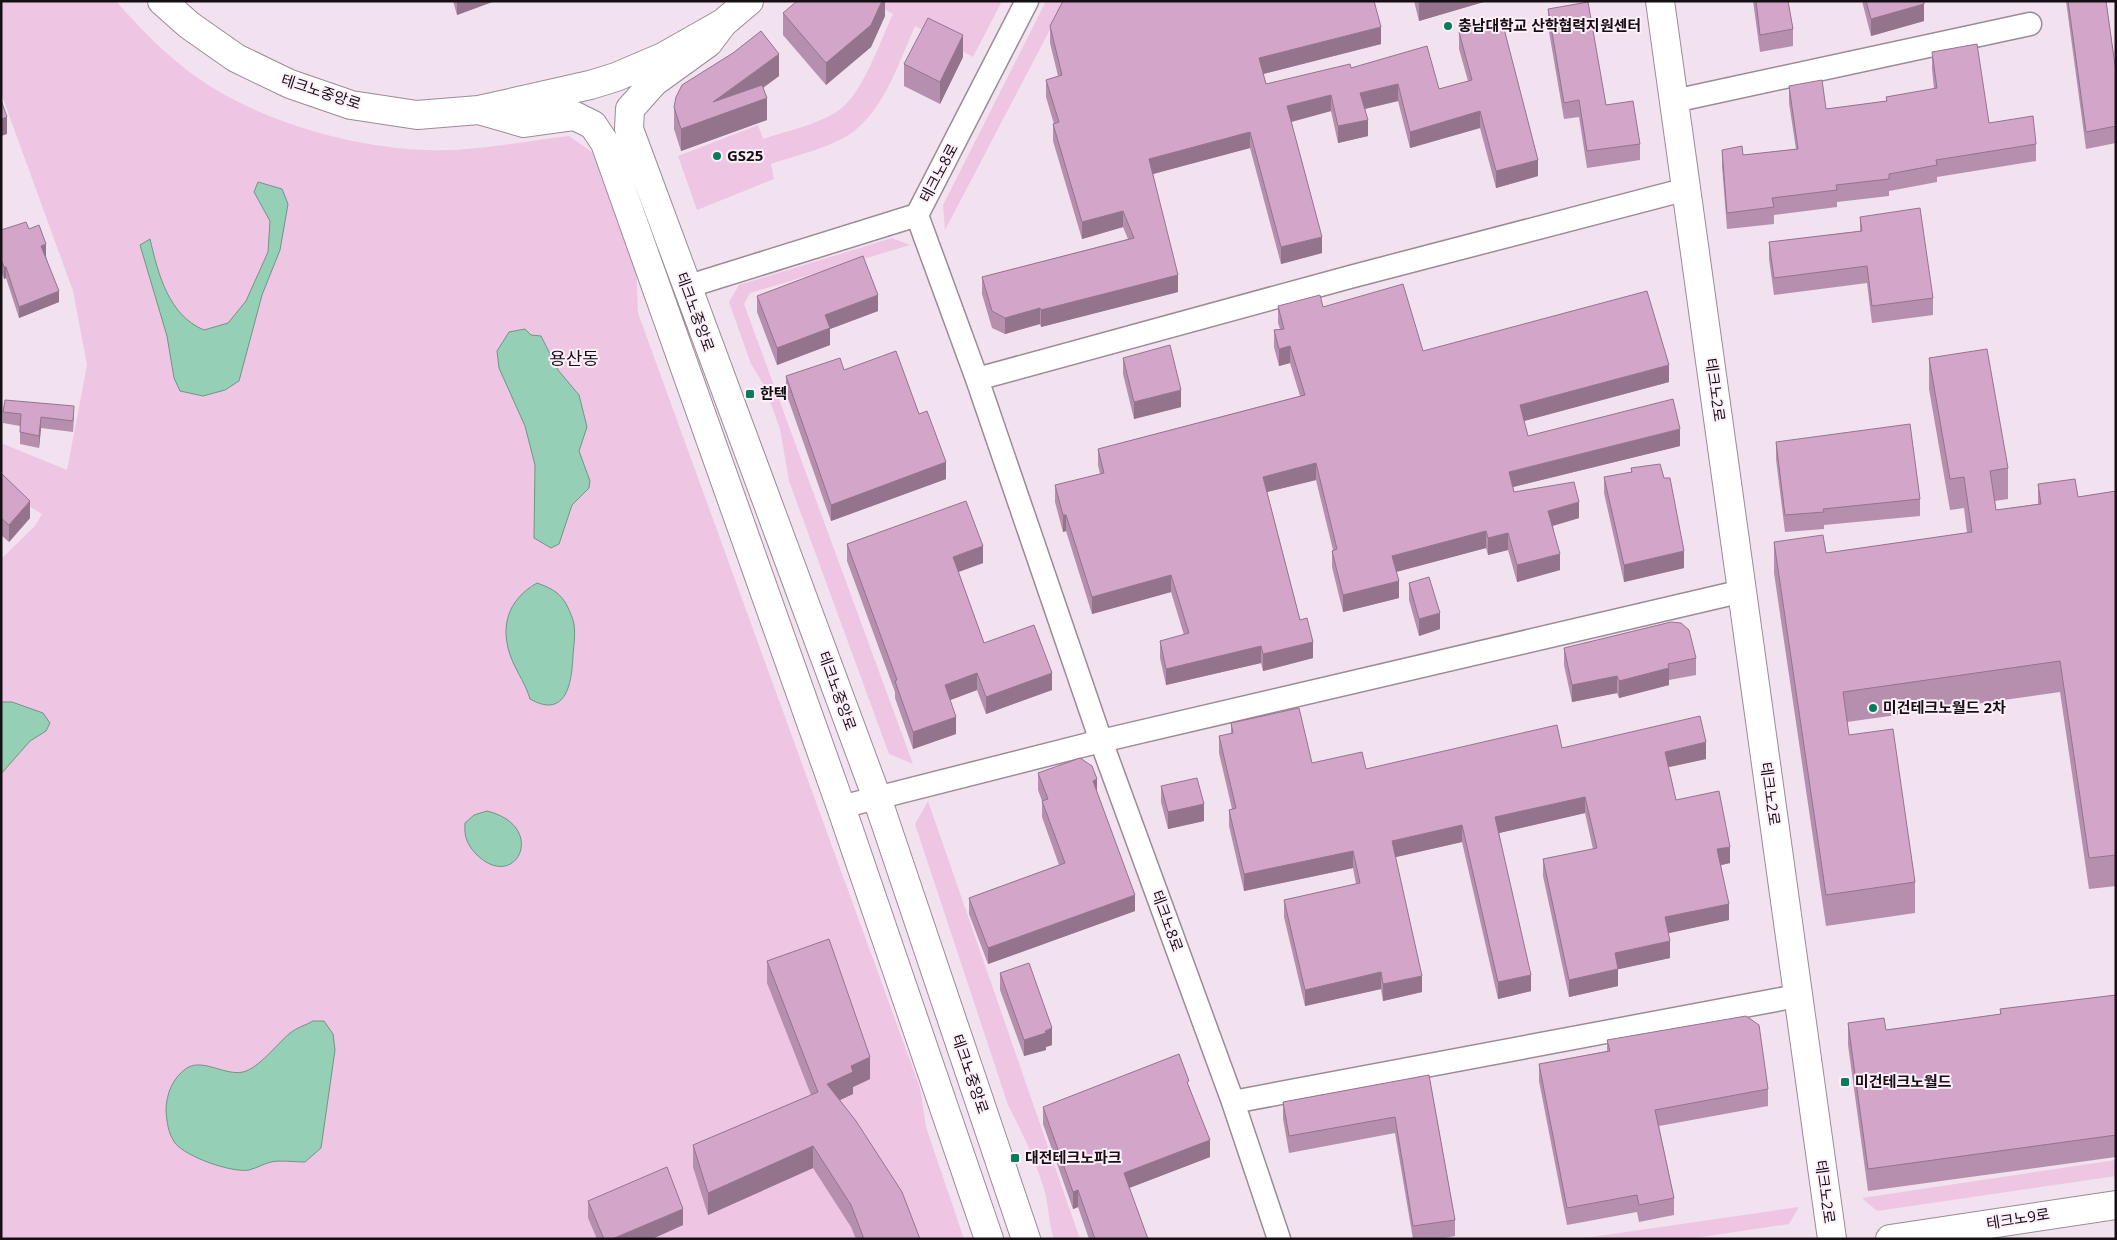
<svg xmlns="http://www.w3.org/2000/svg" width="2117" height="1240" font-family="'Open Sans','Noto Sans KR',sans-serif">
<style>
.green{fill:#eec6e4}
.water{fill:#95cfb5;stroke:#6f9585}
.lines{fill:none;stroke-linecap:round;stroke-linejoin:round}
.street-casing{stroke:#9b8b97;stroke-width:25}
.secondary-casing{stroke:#9b8b97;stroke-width:30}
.street{stroke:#fff;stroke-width:22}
.secondary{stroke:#fff;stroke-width:28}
.wall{fill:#b58fad}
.shaded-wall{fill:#94748d}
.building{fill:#d3a6c9;stroke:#94748d}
.poi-dot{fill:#087d5a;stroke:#fdeffa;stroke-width:2}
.labels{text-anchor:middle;stroke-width:4;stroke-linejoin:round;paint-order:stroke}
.poi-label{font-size:15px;font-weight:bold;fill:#150f14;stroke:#fdeffa;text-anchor:start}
.street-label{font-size:15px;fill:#150f14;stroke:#fdeffa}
.quarter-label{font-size:18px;fill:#150f14;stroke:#fdeffa}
</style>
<rect width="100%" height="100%" fill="#f2e1ee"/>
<path class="green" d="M1 1H116C141 30 168 57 199 79 262 122 353 148 429 150 474 152 524 141 569 136L592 152 636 264 638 313 920 1088 926 1127 964 1239H1V559L35 526 42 514 1 489V443L67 470 87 365 73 291 1 93Z
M869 1H1002L973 57 915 26C899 62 884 111 850 134 827 149 796 155 771 164L774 179 697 210 678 156 758 125 763 139C786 131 826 123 844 106 864 88 881 40 893 14Z
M1046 1H1065L945 230 943 205Z
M892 238 910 245 750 293 744 304 913 764 889 754 789 481 780 429 764 385 751 364 729 302 739 285Z
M928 801 1080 1239H1054C1048 1222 1049 1205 1044 1189 1035 1159 1022 1132 1008 1105L915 824Z
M2116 1160V1176L1877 1211 1862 1198Z
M1799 1207 1789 1224 1688 1239H1578Z"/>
<path class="water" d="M258 182 282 189 288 204 280 250 262 295 239 381 225 390 203 396 180 391 174 378 167 336 140 245 150 239C158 273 168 315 204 330L228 323 246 301 268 252 270 221 254 192Z
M525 329 531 335 541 336 558 370 579 395 587 427 579 451 590 481 589 488 572 505 559 544 551 548 534 538 535 465 525 426 499 368 497 351 509 332Z
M537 583C548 587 558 591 565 602 568 607 571 614 573 620 576 630 574 644 573 655 572 681 567 720 530 699 526 685 518 674 512 660 499 628 507 600 537 583Z
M1 702H12L43 713 50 723 46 731 30 741 1 774Z
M487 811C549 826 516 894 476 854 467 844 464 837 465 823L474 815Z
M313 1021H324L333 1034 335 1050 321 1148 305 1162C294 1162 281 1160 271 1162 263 1164 257 1168 249 1170 232 1173 186 1157 175 1143 168 1133 167 1122 166 1111 166 1094 173 1077 187 1068 203 1058 225 1076 243 1072 259 1068 277 1044 290 1033 296 1028 306 1025 313 1021Z"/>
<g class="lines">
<defs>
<path id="street" d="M1027 1 917 215 977 379 1101 741 1233 1102 1279 1239
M1674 101 2030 24
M686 287 917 215
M977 379 1350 277 1687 189
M841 807 1101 741 1743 591
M1233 1102 1797 996"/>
<path id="secondary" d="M162 1 189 25 236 58 290 84 351 105 417 115 479 110 590 85 616 77 663 57 723 23 749 1
M1660 1 1832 1239
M723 23 708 43 654 82 630 109 629 129 877 798 1026 1239
M479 110 524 123 575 116 593 125 605 143 841 807 989 1239
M1890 1239 2116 1205"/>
</defs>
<use href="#street" class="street-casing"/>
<use href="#secondary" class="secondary-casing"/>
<use href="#street" class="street"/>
<use href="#secondary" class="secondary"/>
</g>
<path class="wall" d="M453 1H495L457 15Z
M885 1V16L871 47 826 85 783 35V13Z
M1414 1H1487L1419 21Z
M1753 1H1788L1793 29V46L1760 52Z
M1862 1H1924V21L1871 36Z
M2066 1H2106L2116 72V143L2086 149Z
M1548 9 1606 105 1640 144V160L1587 168 1579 117 1564 119 1548 26Z
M1050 26 1381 44 1263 74 1266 84 1351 68 1439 89 1468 81 1459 49V32L1538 176 1496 188 1480 128 1410 148 1398 101 1365 109 1368 136 1338 143 1331 111 1291 122 1322 253 1281 264 1250 148 1153 174 1178 292 1041 327 1040 324 1005 334 992 328 982 294V277L1128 239 1123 227 1082 239 1053 141V124H1054L1046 97V80L1058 76 1050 43Z
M1932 52 1989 123 2036 144V161L1937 177V182L1889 191V196L1837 202V207L1774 215V224L1727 229 1722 166V150L1743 155 1796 149 1789 103V86L1826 109 1886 101V97L1934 89 1932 69Z
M963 57 940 104 904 86V64Z
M779 76 763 88 767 120 681 151 674 129V107Z
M1860 217 1933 298V315L1872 323 1867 283 1774 295 1769 259V242L1860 231Z
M29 229 46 256 59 302 19 318 6 278 4 279 1 270V230Z
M757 296 878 311 830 329V345L777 365 757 312Z
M1278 306 1323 307 1423 351 1669 382 1524 421 1528 436 1680 446 1513 487 1514 492 1579 518 1553 526 1560 570 1517 582 1508 550 1488 555 1486 548 1396 572 1399 598 1343 612 1332 567V551L1333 550 1316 480 1267 492 1300 620 1313 658 1263 671 1261 663 1166 685 1160 658V641L1184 635 1171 592 1092 614 1066 531 1063 532 1055 502V485L1100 474 1098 465V449L1300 396 1290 363 1279 366 1274 347V330L1280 329 1278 323Z
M1123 358 1181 407 1134 419 1123 374Z
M1929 358 2008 468V499L1995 501 1996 510 2038 504V484L2078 497 2116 491V886L2089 889 2060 692 1847 722 1849 735 1915 882V913L1826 926 1774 573V542L1826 553 1967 533 1964 508 1950 510 1929 389Z
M844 370 919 414 946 479 831 521 786 393V376Z
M3 412 74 417 73 432 41 428 39 448 20 444V426L3 423Z
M1776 442 1920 499V516L1824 525V529L1785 532 1776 459Z
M1631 468 1684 568 1624 582 1604 493V477L1631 472Z
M1 473 30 518 9 542 1 535Z
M847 544 983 563 958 572 984 643 1052 690 986 714 977 690 950 700 956 734 913 749 895 698V692L847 561Z
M1409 583 1440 629 1419 636 1409 600Z
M1564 648 1696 658V675L1669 680V685L1619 698 1617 693 1572 702 1564 665Z
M1231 723 1312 763 1366 769 1562 748 1706 759 1668 767 1676 800 1730 863 1721 865 1729 920 1668 933 1670 958 1618 969V986L1569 997 1543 876V859L1593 849 1585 813 1499 833 1531 991 1498 999 1462 842 1395 857 1422 992 1383 1001 1381 989 1305 1006 1284 917V900L1356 884 1353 868 1244 891 1229 826V810L1232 809 1219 753V736L1231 734Z
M1038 773 1097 791 1135 911 988 964 969 914V898L1059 865 1042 817V801L1038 790Z
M1161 786 1204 821 1168 829 1161 802Z
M767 961 870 1079 853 1087V1094L840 1100 920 1239H856L851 1227 813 1168 708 1215 693 1167V1145L811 1095 767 983Z
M1000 973 1052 1045 1046 1047V1050L1024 1056 1000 990Z
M2116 995V1157L1868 1191 1848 1045V1023L1886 1030 2000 1014V1009Z
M1607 1040 1768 1089V1106L1659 1126 1674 1198V1215L1639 1222 1637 1212 1567 1225 1539 1081V1064L1607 1051Z
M1429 1075 1455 1220V1236L1440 1239H1413L1395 1133 1289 1153 1283 1119V1102Z
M1189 1086 1210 1157 1129 1188 1148 1239H1089L1078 1207 1073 1209 1043 1124V1107Z
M588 1201 683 1225 652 1239H597L588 1218Z"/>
<path class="shaded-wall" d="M457 1H495L457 15Z
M882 1H885V16L871 47 826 85V63Z
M1419 1H1487L1419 21Z
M1924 4V21L1871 36V19Z
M1381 27V44L1259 75V58Z
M963 35V57L940 104V82Z
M779 54V76L732 110 767 98V120L681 151V129L713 102Z
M1398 84V101L1360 110V93Z
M1331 95V111L1287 123V106Z
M1480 111V128L1410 148V132Z
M7 117V134L1 136V119Z
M1368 120V136L1338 143V126Z
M1250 132V148L1149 175V159Z
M1538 160V176L1496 188V171Z
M1123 211V227L1082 239V222Z
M1322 237V253L1281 264V247Z
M46 244V256L41 257V246Z
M4 267H6V278L4 279Z
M1178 275V292L1041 327V310Z
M59 291V302L19 318V307Z
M878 295V311L830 329V345L777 365V348L825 315Z
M1040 308V324L1005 334V318Z
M1290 346V363L1279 366V349Z
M1669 365V382L1520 422V405Z
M1181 390V407L1134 419V402Z
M41 417V428L39 448V436Z
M1680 429V446L1509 488V472Z
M946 462V479L831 521V505Z
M1316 463V480L1263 493V477Z
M30 501V518L9 542V525Z
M1579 502V518L1548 527V511Z
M1063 515H1066V531L1063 532Z
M1486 531V548L1392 573V556Z
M1508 533V550L1488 555V538Z
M983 546V563L953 574V557Z
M1684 551V568L1624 582V565Z
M1560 554V570L1517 582V565Z
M1171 575V592L1092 614V597Z
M1399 581V598L1343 612V595Z
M1440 613V629L1419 636V619Z
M1313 642V658L1263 671V654Z
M1261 646V663L1166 685V669Z
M1669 668V685L1619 698V681Z
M977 673V690L945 702V685Z
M1052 673V690L986 714V697Z
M1617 676V693L1572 702V685Z
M956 717V734L913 749V732Z
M1706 742V759L1665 768V752Z
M1097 779V796L1093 781Z
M1585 797V813L1495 834V817Z
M1204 804V821L1168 829V812Z
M1462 825V842L1392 858V841Z
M1730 847V863L1717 866V849Z
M1353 851V868L1244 891V874Z
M1135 895V911L988 964V948Z
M1729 904V920L1665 934V917Z
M1670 941V958L1615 970V953Z
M1618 969V986L1569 997V980Z
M1381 972V989L1305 1006V990Z
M1531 975V991L1498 999V982Z
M1422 976V992L1383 1001V984Z
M1052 1028V1045L1046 1047V1050L1024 1056V1040Z
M870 1057V1079L853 1087V1094L827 1106V1084L851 1066Z
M1210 1140V1157L1124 1190V1173Z
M813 1146V1168L708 1215V1193Z
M1078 1190V1207L1073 1209V1192Z
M683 1209V1225L652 1239H612Z"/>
<path class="building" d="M797 1H882L871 25 826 63 783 13Z
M1063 1H1374L1381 27 1259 58 1266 84 1350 64 1351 68 1427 46 1439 89 1472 80 1459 32 1502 21 1538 160 1496 171 1480 111 1410 132 1398 84 1360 93 1368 120 1338 126 1331 95 1287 106 1322 237 1281 247 1250 132 1149 159 1178 275 1041 310 1040 308 1005 318 992 311 982 277 1134 238 1123 211 1082 222 1053 124 1059 122 1046 80 1062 75 1050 26Z
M1756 1H1788L1793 29 1760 35Z
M1866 1H1924V4L1871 19Z
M2068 1H2106L2116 72V126L2086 132Z
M1588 2 1606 105 1633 101 1640 144 1587 151 1579 100 1564 103 1548 9Z
M928 18 963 35 940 82 904 64Z
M761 31 779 54 713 102 762 85 767 98 681 129 674 107 676 97 682 85 733 53Z
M1977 44 1989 123 2033 116 2036 144 1936 160 1937 165 1889 174V179L1836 185 1837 190 1772 198 1774 207 1727 213 1722 150 1742 146 1743 155 1798 149 1789 86 1822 80 1826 109 1887 101 1886 97 1937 88 1932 52Z
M1 100 7 117 1 119Z
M1920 208 1933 298 1872 306 1867 266 1774 278 1769 242 1862 231 1860 217Z
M26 222 29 229 39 225 46 244 41 246 59 291 19 307 6 267H4L1 259V230Z
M863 256 878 295 825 315 830 328 777 348 757 296Z
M1403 284 1423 351 1647 291 1669 365 1520 405 1528 436 1673 399 1680 429 1509 472 1514 492 1574 482 1579 502 1548 511 1560 554 1517 565 1508 533 1488 538 1486 531 1392 556 1399 581 1343 595 1332 551 1337 549 1316 463 1263 477 1300 620 1307 618 1313 642 1263 654 1261 646 1166 669 1160 641 1189 633 1171 575 1092 597 1066 515H1063L1055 485 1104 473 1098 449 1305 395 1290 346 1279 349 1274 330 1284 329 1278 306 1320 295 1323 307Z
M1170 345 1181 390 1134 402 1123 358Z
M1987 349 2008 468 1990 471 1996 510 2041 504 2038 484 2075 479 2078 497 2116 491V855L2089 858 2060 661 1843 692 1849 735 1893 729 1915 882 1826 895 1774 542 1823 535 1826 553 1972 532 1964 477 1950 479 1929 358Z
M896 351 919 414 927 411 946 462 831 505 786 376 840 358 844 370Z
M5 400 74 406 73 421 41 417 39 436 20 432 21 414 3 412Z
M1910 424 1920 499 1823 509 1824 512 1785 515 1776 442Z
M1660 464 1664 478H1670L1684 551 1624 565 1604 477 1632 472 1631 468Z
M1 473 30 501 9 525 1 518Z
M966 501 983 546 953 557 984 643 1034 625 1052 673 986 697 977 673 945 685 956 717 913 732 895 681 897 680 847 544Z
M1429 577 1440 613 1419 619 1409 583Z
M1671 622 1681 623 1689 630 1696 658 1668 664 1669 668 1619 681 1617 676 1572 685 1564 648Z
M1299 708 1312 763 1362 752 1366 769 1557 725 1562 748 1700 716 1706 742 1665 752 1676 800 1719 791 1730 847 1717 849 1729 904 1665 917 1670 941 1615 953 1618 969 1569 980 1543 859 1597 848 1585 797 1495 817 1531 975 1498 982 1462 825 1392 841 1422 976 1383 984 1381 972 1305 990 1284 900 1360 883 1353 851 1244 874 1229 810 1236 808 1219 736 1233 733 1231 723Z
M1080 758 1092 766 1097 779 1093 781 1135 895 988 948 969 898 1065 863 1042 801 1048 799 1038 773Z
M1197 778 1204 804 1168 812 1161 786Z
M829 939 870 1057 851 1066 853 1072 827 1084 856 1121 902 1192 920 1239H864L851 1205 813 1146 708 1193 693 1145 818 1092 767 961Z
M1029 963 1052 1028 1045 1031 1046 1033 1024 1040 1000 973Z
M2116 995V1135L1868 1169 1848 1023 1884 1018 1886 1030 2001 1014 2000 1009Z
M1746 1016 1759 1025 1768 1089 1655 1110 1674 1198 1639 1205 1637 1195 1567 1208 1539 1064 1610 1051 1607 1040Z
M1179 1054 1189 1081 1187 1082 1210 1140 1124 1173 1148 1239H1095L1078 1190 1073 1192 1043 1107Z
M1429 1075 1455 1220 1413 1226 1395 1117 1289 1136 1283 1102Z
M667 1167 683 1209 612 1239H604L588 1201Z"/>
<g class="poi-dot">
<circle cx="1448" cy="26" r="5"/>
<circle cx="717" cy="156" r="5"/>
<rect x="745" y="389" width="10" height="10" rx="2.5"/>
<circle cx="1873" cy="708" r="5"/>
<rect x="1840" y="1077" width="10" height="10" rx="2.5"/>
<rect x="1010" y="1153" width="10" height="10" rx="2.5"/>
</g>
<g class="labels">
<g class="poi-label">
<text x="1458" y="31">충남대학교 산학협력지원센터</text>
<text x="727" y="161">GS25</text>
<text x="760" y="399">한텍</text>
<text x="1883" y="713">미건테크노월드 2차</text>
<text x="1855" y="1087">미건테크노월드</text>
<text x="1025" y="1163">대전테크노파크</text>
</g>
<g class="street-label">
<text transform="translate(321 92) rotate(18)" y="5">테크노중앙로</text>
<text transform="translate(939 173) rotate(-62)" y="5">테크노8로</text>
<text transform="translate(695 312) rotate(70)" y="5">테크노중앙로</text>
<text transform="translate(1715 390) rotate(82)" y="5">테크노2로</text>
<text transform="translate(837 691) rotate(70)" y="5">테크노중앙로</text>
<text transform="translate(1770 794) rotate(82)" y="5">테크노2로</text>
<text transform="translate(1167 921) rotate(70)" y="5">테크노8로</text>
<text transform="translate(970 1074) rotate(71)" y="5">테크노중앙로</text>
<text transform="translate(1825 1192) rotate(82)" y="5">테크노2로</text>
<text transform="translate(2018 1219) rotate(-9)" y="5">테크노9로</text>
</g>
<g class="quarter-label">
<text x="574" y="365">용산동</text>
</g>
</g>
<rect width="2117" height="1240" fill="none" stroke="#150f14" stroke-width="5"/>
</svg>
